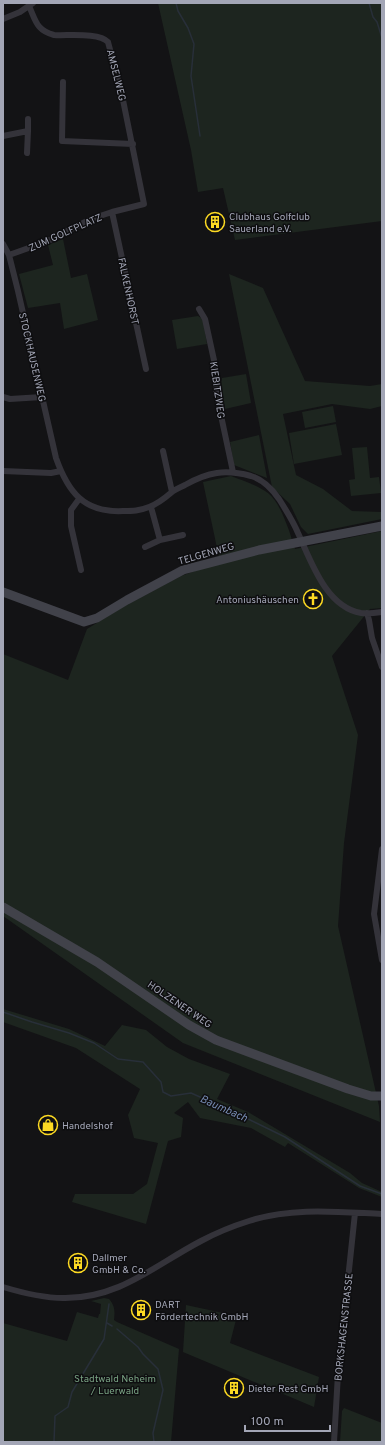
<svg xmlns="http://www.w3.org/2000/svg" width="385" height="1445" font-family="Overpass,sans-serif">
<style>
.green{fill:#1d251f}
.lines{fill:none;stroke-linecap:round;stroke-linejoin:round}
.stream{stroke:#282f39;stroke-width:1.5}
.street{stroke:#34333a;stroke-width:6}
.secondary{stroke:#41424a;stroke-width:9}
.labels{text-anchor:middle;stroke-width:3;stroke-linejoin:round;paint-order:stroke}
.street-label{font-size:10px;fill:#a3a6b6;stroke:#0e0e10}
.poi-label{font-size:10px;fill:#a3a6b6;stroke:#0e0e10;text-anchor:start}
.park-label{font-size:10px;fill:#79a283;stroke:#0e0e10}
.water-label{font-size:11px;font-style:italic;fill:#788db4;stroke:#0e0e10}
</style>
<rect width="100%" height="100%" fill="#131315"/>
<path class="green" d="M158 3H382V221L235 240 223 188 198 192 191 150Z
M63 239 71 278 87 274 98 320 64 329 60 303 28 308 19 274 53 265 48 245Z
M229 274 263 288 305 381 370 386 382 384V406L370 409 332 404 283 414 296 475 323 489 352 511 382 512V519L308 534 301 527 290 504 272 487Z
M198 316 203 319 207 344 177 349 172 320Z
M246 374 251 403 225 409 220 392 222 378Z
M333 406 336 422 305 428 302 412Z
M336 424 342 455 294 464 289 433Z
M259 435 267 478 234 465 230 442Z
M367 447 370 478 379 477 381 493 351 496 349 480 355 479 352 448Z
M231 476C244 481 257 485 268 493 281 503 290 533 295 549L382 531V608L370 609 332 656 358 735 344 843 338 926 379 1106 380 1122 183 1043 3 916V654L68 680 87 629 121 608 181 576 220 562 203 482Z
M3 1009 69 1029 105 1046 122 1025 146 1030 167 1047 189 1059 230 1074 217 1099 248 1112 350 1173 362 1183 382 1192V1197L359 1188 288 1143 285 1147 251 1128 200 1118 188 1102 174 1113 183 1118 181 1137 168 1141 146 1224 72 1202 75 1194H133L147 1184 158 1143 134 1138 128 1115 140 1089 76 1048 3 1022Z
M104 1298 109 1299C115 1306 115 1311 114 1320L117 1322 179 1349 171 1442H3V1323L67 1341 77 1312 98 1318 99 1314H100L101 1304 91 1301Z
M186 1305 237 1316 230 1343 319 1377 314 1407 183 1352Z
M344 1408 382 1423V1442H340L342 1411Z"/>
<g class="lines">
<path class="stream" d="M176 3 178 11 188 28 194 44 191 76 200 136
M369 3 373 17 377 22 382 38
M3 1012 32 1022 69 1033 94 1043 118 1059 143 1062 161 1082 163 1092 171 1096 191 1093 236 1113 285 1137 360 1186 382 1194
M107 1323 112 1326
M117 1329 138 1347 143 1354 158 1369 163 1390 153 1433 154 1442
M54 1442 55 1416 68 1407 72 1392 104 1339 109 1304"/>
<path class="street" d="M3 19 20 12 33 3
M63 82 62 141 133 144
M3 136 28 131V119
M27 153 28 131
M112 212 146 369
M3 244 9 255 18 291 56 458C68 492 84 513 123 511 133 511 139 511 149 507 158 504 165 498 172 492 175 489 181 487 185 485 208 472 225 469 251 476 264 480 272 489 279 499 286 510 293 521 298 533 311 561 326 607 361 613 368 614 375 613 382 612
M9 255 48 241 91 219 112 212 144 204 122 95 108 42C99 32 67 36 54 35 36 30 36 21 29 6
M199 309 205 319 217 374 216 392 233 472
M3 397 10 399 42 397
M163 451 172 492
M3 471 51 473 61 471
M79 499 71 510V526L81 570
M151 507 160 540
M145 547 160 540 183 535
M367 613 369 620 372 638 382 667
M382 849 374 914 382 960
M3 1287C23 1293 42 1298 63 1298 119 1299 155 1265 201 1241 216 1233 233 1226 249 1221 292 1207 338 1212 382 1214
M334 1442 338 1374 355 1213"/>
<path class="secondary" d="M3 592 84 622 97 618 127 600 183 570 259 550 382 526
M3 907 97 962 189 1025 216 1040 348 1089 371 1096H382"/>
</g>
<defs>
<symbol id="building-ring" viewBox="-11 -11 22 22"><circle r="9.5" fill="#0e0e10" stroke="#fdda23" stroke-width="1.5"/><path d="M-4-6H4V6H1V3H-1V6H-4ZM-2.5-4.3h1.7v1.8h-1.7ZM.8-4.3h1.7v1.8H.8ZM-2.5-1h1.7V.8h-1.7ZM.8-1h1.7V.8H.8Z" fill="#fdda23"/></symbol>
<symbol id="church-ring" viewBox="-11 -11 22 22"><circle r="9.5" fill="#0e0e10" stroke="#fdda23" stroke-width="1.5"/><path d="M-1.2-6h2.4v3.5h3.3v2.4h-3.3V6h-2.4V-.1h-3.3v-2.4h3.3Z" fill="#fdda23"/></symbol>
<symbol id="shop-ring" viewBox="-11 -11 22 22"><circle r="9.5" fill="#0e0e10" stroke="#fdda23" stroke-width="1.5"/><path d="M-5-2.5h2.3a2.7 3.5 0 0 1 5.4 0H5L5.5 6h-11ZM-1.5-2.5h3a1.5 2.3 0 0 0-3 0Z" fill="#fdda23"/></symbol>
</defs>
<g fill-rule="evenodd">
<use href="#building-ring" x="204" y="211" width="22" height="22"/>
<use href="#church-ring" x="302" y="588" width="22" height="22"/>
<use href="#shop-ring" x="37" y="1114" width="22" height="22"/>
<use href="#building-ring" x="67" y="1252" width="22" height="22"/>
<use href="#building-ring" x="130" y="1299" width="22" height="22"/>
<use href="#building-ring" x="223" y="1377" width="22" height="22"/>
</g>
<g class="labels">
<g class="street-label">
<text transform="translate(117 75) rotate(76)" y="4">AMSELWEG</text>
<text transform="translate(65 232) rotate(-24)" y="4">ZUM GOLFPLATZ</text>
<text transform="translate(129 291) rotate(78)" y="4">FALKENHORST</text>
<text transform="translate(33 357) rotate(77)" y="4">STOCKHAUSENWEG</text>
<text transform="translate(218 390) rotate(82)" y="4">KIEBITZWEG</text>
<text transform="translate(206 553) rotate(-16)" y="4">TELGENWEG</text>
<text transform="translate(180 1004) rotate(34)" y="4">HOLZENER WEG</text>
<text transform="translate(343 1327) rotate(-84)" y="4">BORKSHAGENSTRASSE</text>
</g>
<g class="poi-label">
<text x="229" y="220">Clubhaus Golfclub<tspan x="229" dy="12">Sauerland e.V.</tspan></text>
<text x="299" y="603" text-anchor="end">Antoniushäuschen</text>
<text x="62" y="1129">Handelshof</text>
<text x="92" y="1261">Dallmer<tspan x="92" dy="12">GmbH &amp; Co.</tspan></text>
<text x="155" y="1308">DART<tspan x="155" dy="12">Fördertechnik GmbH</tspan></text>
<text x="248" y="1392">Dieter Rest GmbH</text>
</g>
<g class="park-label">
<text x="115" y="1382">Stadtwald Neheim<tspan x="115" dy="12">/ Luerwald</tspan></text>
</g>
<g class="water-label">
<text transform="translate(224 1108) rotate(24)" y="4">Baumbach</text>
</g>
</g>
<rect width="385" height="1445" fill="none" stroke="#a3a6b6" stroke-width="8"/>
<path d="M245 1425v6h85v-6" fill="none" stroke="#a3a6b6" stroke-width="2"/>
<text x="251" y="1425" font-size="12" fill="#a3a6b6" stroke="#0e0e10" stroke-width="3" paint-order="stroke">100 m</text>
</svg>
